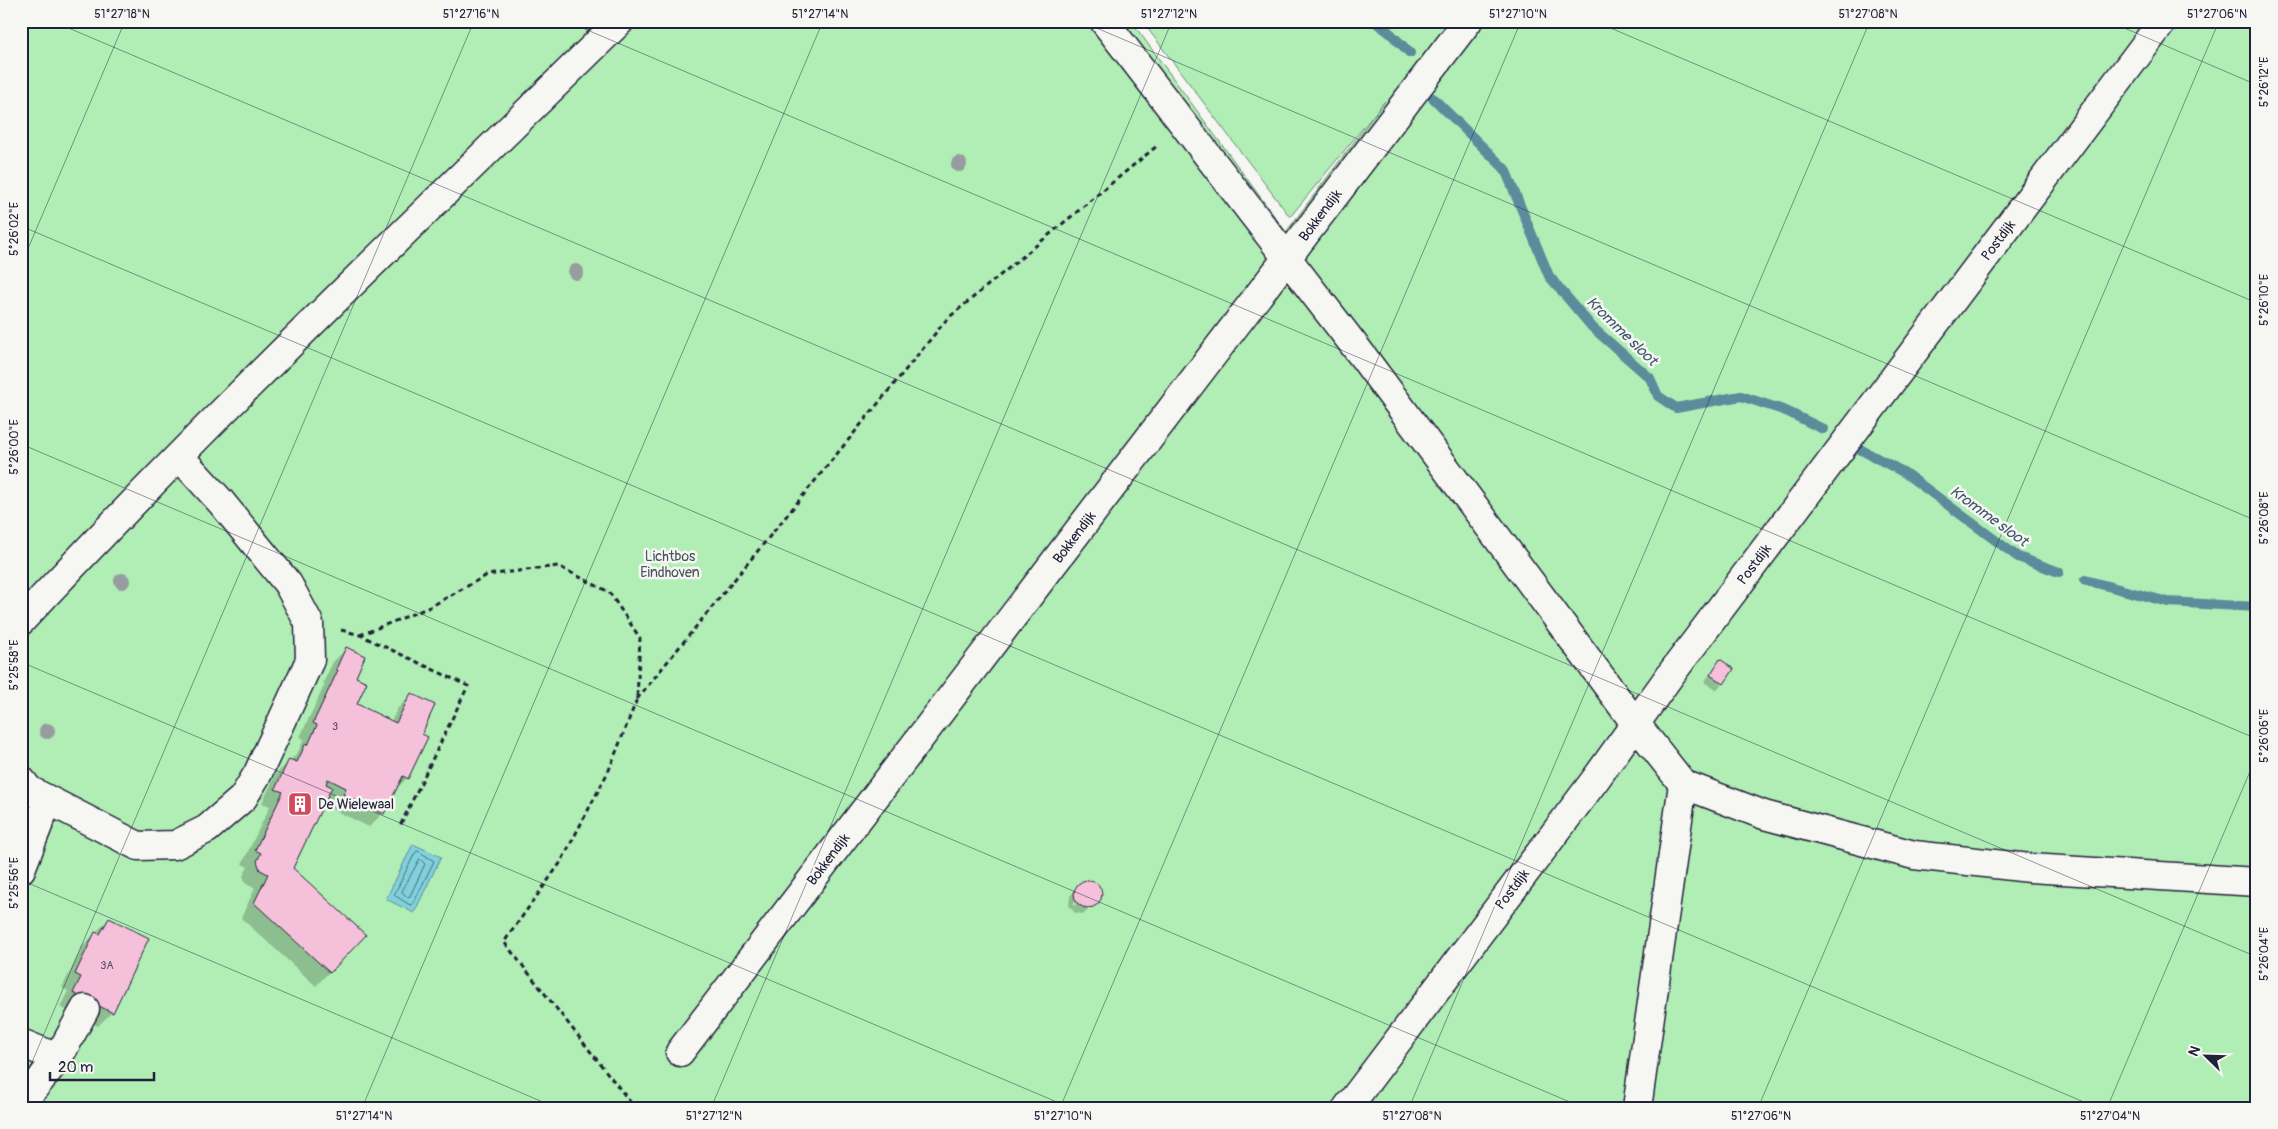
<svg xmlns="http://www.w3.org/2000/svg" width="2278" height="1129" font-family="Pangolin,sans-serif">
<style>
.green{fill:#b0eeb5;stroke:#698878}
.water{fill:#81d1dc;stroke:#5b8b9c}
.shadow{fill:#0003}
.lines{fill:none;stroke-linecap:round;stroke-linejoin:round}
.shore{stroke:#48687b;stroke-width:1}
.stream{stroke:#5b8b9c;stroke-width:10}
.building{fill:#f5c0da;stroke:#22223b}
.minor-casing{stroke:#22223b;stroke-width:31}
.path{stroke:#22223b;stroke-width:3;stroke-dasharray:5 4;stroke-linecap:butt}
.minor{stroke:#f6f6f2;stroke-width:28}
.tree{fill:#959d9e}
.ticks{fill:none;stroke:#22223b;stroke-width:1;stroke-opacity:0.45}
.labels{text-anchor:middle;stroke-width:5;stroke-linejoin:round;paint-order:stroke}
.number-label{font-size:11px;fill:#574a63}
.street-label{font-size:14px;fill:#22223b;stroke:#f6f6f2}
.park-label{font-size:14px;fill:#46555a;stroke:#f6f6f2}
.poi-label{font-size:14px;fill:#22223b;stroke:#f6f6f2;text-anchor:start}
.water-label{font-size:15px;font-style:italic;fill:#3e576b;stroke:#f6f6f2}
.neatline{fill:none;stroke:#22223b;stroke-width:2}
.ticks-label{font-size:12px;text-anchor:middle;fill:#22223b}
</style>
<rect width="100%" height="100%" fill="#f6f6f2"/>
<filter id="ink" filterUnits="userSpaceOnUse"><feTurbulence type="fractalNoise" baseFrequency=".02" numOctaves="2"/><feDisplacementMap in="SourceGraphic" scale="10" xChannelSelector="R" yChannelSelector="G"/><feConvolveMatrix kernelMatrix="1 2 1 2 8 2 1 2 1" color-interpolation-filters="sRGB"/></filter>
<g filter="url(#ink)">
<path class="green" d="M21 21H1131L1286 232 1385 101 1290 217 1142 21H2257V1108H21Z"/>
<path class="water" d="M413 844 441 857 414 913 386 899Z"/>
<path class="shadow" d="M346 649 354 677 355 705 391 722 397 709 411 695 420 735 407 778 393 792 383 813 369 827 330 808 333 802 325 798 292 868 329 972 316 986 241 918 255 888 246 884 243 876 248 867 242 864 270 806 262 803 276 774 297 754 304 739 300 737 325 684 323 683 333 662Z
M1720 661 1723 683 1716 690 1704 682Z
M1084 882 1093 883 1100 891 1099 899 1084 914 1075 913 1069 906 1070 896 1075 891 1074 905 1076 906 1077 888Z
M109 919 112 1012 98 1026 60 1007 68 991 62 988 82 947Z"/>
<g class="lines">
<path class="shore" d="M418 851 434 861 413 904 410 905 394 895 415 853Z
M420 859 425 864 410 896 407 897 402 892Z"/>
<path class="stream" d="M1374 21 1390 33 1410 53
M1433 98 1505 169 1549 276 1592 327 1650 378 1658 396 1676 408 1741 396 1786 411 1823 429
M1854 446 1905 473 2018 557 2059 572
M2085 580 2168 602 2257 607"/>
</g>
<path class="building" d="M346 647 365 656 356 677 367 682 357 704 396 723 411 693 435 705 422 734 428 737 408 779 403 776 384 814 343 794 346 788 328 779 326 784 332 787 293 868 366 935 330 973 254 903 268 874 260 870 257 861 261 853 255 850 283 792 275 789 289 759 297 762 306 743 308 745 317 725 313 723 338 670 336 669Z
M1720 659 1734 669 1724 684 1710 675Z
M1074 894a14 14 0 1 1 28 0a14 14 0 1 1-28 0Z
M109 918 149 938 113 1013 73 993 81 977 75 974 95 932 100 934Z"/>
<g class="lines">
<defs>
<path id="minor" d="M1104 21 1364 358 1635 723 1683 784 1764 815 1914 855 2030 868 2257 882
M21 621C213 414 419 219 620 21
M21 780 29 790 138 846 175 845 207 829 243 798 258 773 310 660 309 623 288 584 221 502 179 456
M21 869 48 800
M21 1043 58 1058 85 1009
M680 1052 1468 21
M21 1104 58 1058
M1347 1108 1595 780 1671 674 2163 21
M1637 1108 1683 784"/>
</defs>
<use href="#minor" class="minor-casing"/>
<path class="path" d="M341 630 360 635 468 686 400 826
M360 635 430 607 487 575 558 566 609 592 640 638 637 699 609 770 561 862 504 942 635 1108
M637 699 947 319 1158 145"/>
<use href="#minor" class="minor"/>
</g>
<g class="tree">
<circle cx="959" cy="164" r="8"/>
<circle cx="576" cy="272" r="8"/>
<circle cx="122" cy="581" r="8"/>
<circle cx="47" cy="731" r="8"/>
</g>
</g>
<path class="ticks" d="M52 21 2257 957M566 21 2257 739M1080 21 2257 521M1594 21 2257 303M2108 21 2257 85M21 226 2098 1108M21 265 125 21M21 444 1584 1108M21 662 1071 1108M21 880 557 1108M21 1088 474 21M21 1099 43 1108M362 1108 823 21M711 1108 1172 21M1060 1108 1521 21M1409 1108 1870 21M1758 1108 2219 21M2107 1108 2257 755"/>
<defs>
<symbol id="building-square" viewBox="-11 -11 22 22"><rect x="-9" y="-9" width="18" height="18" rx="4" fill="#d1495b" stroke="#f6f6f2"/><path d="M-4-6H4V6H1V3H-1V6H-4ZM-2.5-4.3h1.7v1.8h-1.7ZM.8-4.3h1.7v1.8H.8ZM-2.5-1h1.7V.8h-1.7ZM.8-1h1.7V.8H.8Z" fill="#fff"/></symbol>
</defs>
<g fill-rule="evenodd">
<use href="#building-square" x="286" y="790" width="28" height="28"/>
</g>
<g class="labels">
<g class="number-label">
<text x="335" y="730">3</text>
<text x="107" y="969">3A</text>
</g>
<g class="street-label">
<text transform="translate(1320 215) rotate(-53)" y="5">Bokkendijk</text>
<text transform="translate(1998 240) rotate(-53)" y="5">Postdijk</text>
<text transform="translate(1074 537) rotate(-53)" y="5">Bokkendijk</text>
<text transform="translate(1754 564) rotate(-53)" y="5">Postdijk</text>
<text transform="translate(828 859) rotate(-53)" y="5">Bokkendijk</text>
<text transform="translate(1512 889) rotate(-53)" y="5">Postdijk</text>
</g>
<g class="park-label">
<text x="670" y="561">Lichtbos<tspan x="670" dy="16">Eindhoven</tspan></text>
</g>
<g class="poi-label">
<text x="318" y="809">De Wielewaal</text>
</g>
<g class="water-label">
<text transform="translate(1622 331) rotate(44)" y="5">Kromme sloot</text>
<text transform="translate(1989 516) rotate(36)" y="5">Kromme sloot</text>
</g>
</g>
<rect width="2278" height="1129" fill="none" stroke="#f6f6f2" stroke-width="55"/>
<g transform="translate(2206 1056) rotate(293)" stroke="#f6f6f2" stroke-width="4" paint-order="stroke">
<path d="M0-4L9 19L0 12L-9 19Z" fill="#22223b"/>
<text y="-8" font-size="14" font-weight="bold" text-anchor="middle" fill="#22223b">N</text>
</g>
<path d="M50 1072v8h104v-8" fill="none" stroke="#22223b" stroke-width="2.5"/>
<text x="58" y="1072" font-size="15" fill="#22223b" stroke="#f6f6f2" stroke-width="4" paint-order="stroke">20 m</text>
<rect x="28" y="28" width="2222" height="1074" class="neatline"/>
<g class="ticks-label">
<text x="122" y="18">51°27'18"N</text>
<text x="471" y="18">51°27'16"N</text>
<text x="820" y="18">51°27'14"N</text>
<text x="1169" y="18">51°27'12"N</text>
<text x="1518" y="18">51°27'10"N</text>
<text x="1868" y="18">51°27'08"N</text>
<text x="2217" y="18">51°27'06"N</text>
<text transform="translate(2264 82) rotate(-90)" y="4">5°26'12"E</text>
<text transform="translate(14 229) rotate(-90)" y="4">5°26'02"E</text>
<text transform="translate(2264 300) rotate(-90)" y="4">5°26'10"E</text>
<text transform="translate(14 447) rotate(-90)" y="4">5°26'00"E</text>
<text transform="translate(2264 518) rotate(-90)" y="4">5°26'08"E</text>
<text transform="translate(14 665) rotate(-90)" y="4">5°25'58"E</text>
<text transform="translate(2264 736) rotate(-90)" y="4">5°26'06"E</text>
<text transform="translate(14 883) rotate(-90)" y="4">5°25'56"E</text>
<text transform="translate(2264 954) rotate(-90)" y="4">5°26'04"E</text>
<text x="364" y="1120">51°27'14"N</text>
<text x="714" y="1120">51°27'12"N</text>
<text x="1063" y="1120">51°27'10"N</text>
<text x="1412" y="1120">51°27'08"N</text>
<text x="1761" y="1120">51°27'06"N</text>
<text x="2110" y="1120">51°27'04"N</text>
</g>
</svg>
